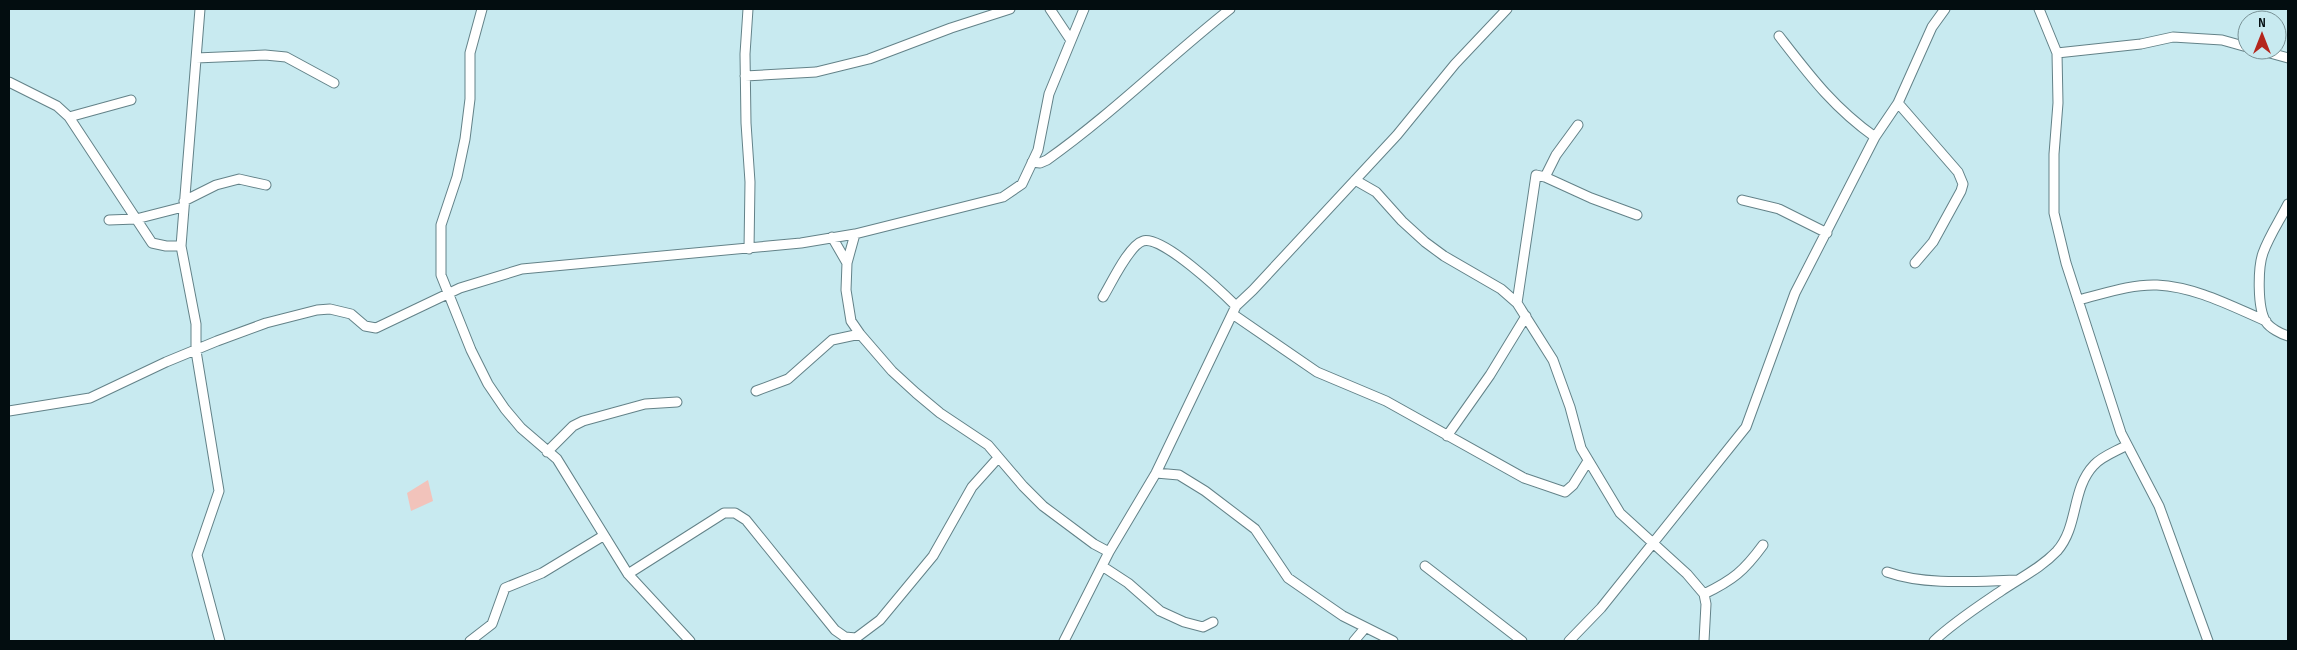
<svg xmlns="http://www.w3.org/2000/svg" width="2297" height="650" font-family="'Sofia Sans Condensed',sans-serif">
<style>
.green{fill:#f2c3bb}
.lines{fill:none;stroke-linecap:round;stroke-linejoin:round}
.minor-casing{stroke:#638288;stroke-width:11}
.minor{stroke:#fff;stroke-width:9}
</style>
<rect width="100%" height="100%" fill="#c8eaf0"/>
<path class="green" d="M428 480 433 501 411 511 407 493Z"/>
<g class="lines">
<defs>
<path id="minor" d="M200 9 181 246 196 324V351L219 491 197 555 220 641
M482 9 470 53V99L465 139 457 177 441 225V275L471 350 488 384 505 409 521 428 557 459 628 574 690 641
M748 9 745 54 746 123 750 182 749 249
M1050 9 1070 39
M2039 9 2057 53 2058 103 2054 154V213L2066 263 2121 433 2159 506 2208 641
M1779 36C1810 76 1833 107 1875 137
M2259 50 2288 58
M2057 53 2141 44 2173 37 2222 40 2247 47
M196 58 265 55 286 57 334 83
M745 76 816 72 869 59 951 28 1010 9
M9 82 57 106 69 117 152 243 166 246H181
M1898 103 1958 172 1963 184 1961 191 1933 242 1915 263
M69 117 131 100
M1032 162 1040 163 1047 160C1112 114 1168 58 1230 9
M1545 177 1556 155 1578 125
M1355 180 1376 192 1402 221 1425 242 1444 256 1501 289 1517 303 1553 360 1570 407 1581 448 1620 513 1687 574 1704 594 1706 604 1704 641
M1742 200 1779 209 1827 233
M184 201 216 185 239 179 266 185
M2288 204C2280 220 2269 236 2263 253 2258 267 2257 308 2266 322 2270 328 2281 334 2288 336
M109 220 136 219 183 207
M855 234 847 263 846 290 851 321 860 334 892 371 916 393 940 413 988 445 1023 486 1043 506 1094 544 1109 552
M832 237 847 263
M1103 297C1111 284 1129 245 1143 241 1162 235 1222 292 1236 306
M2078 300C2103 294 2130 284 2157 285 2196 287 2231 306 2266 321
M1517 303 1536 175 1545 177 1591 198 1637 215
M1234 315 1317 372 1386 401 1524 478 1565 492 1573 485 1588 461
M756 391 788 379 832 340 860 334
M9 411 90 398 166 362 217 341 266 323 317 310 330 309 351 314 365 326 376 328 460 288 522 269 801 243 855 234 1003 197 1022 184 1038 150 1049 94 1084 9
M1447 436 1490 375 1526 316
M547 452 573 426 583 421 645 404 677 402
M1156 473 1179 475 1205 491 1255 529 1288 578 1343 616 1393 641
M1102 566 1128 583 1160 611 1184 622 1203 627 1213 622
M1425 566 1522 641
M1887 572C1926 586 1977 581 2018 580
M628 574 724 513H735L746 520 835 630 845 637 856 638 880 620 933 556 972 487 998 458
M1704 594C1733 580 1744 571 1763 545
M470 641 492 624 505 588 542 573 603 536
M1064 641 1109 552 1156 473 1236 306 1253 290 1397 135 1455 64 1507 9
M1354 641 1365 628
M1569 641 1601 608 1746 427 1795 293 1875 137 1898 103 1932 27 1945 9
M1934 641C1954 622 1979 606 2001 591 2020 578 2041 568 2057 551 2079 526 2071 489 2094 465 2102 456 2117 451 2127 445"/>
</defs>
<use href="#minor" class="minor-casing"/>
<use href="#minor" class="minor"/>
</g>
<rect width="2297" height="650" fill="none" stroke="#030d10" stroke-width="20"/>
<g transform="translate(2262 35)"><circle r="24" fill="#c8eaf0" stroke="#799296"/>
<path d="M0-4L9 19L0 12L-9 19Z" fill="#b4261c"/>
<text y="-8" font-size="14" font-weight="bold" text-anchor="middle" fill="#030d10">N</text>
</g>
</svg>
